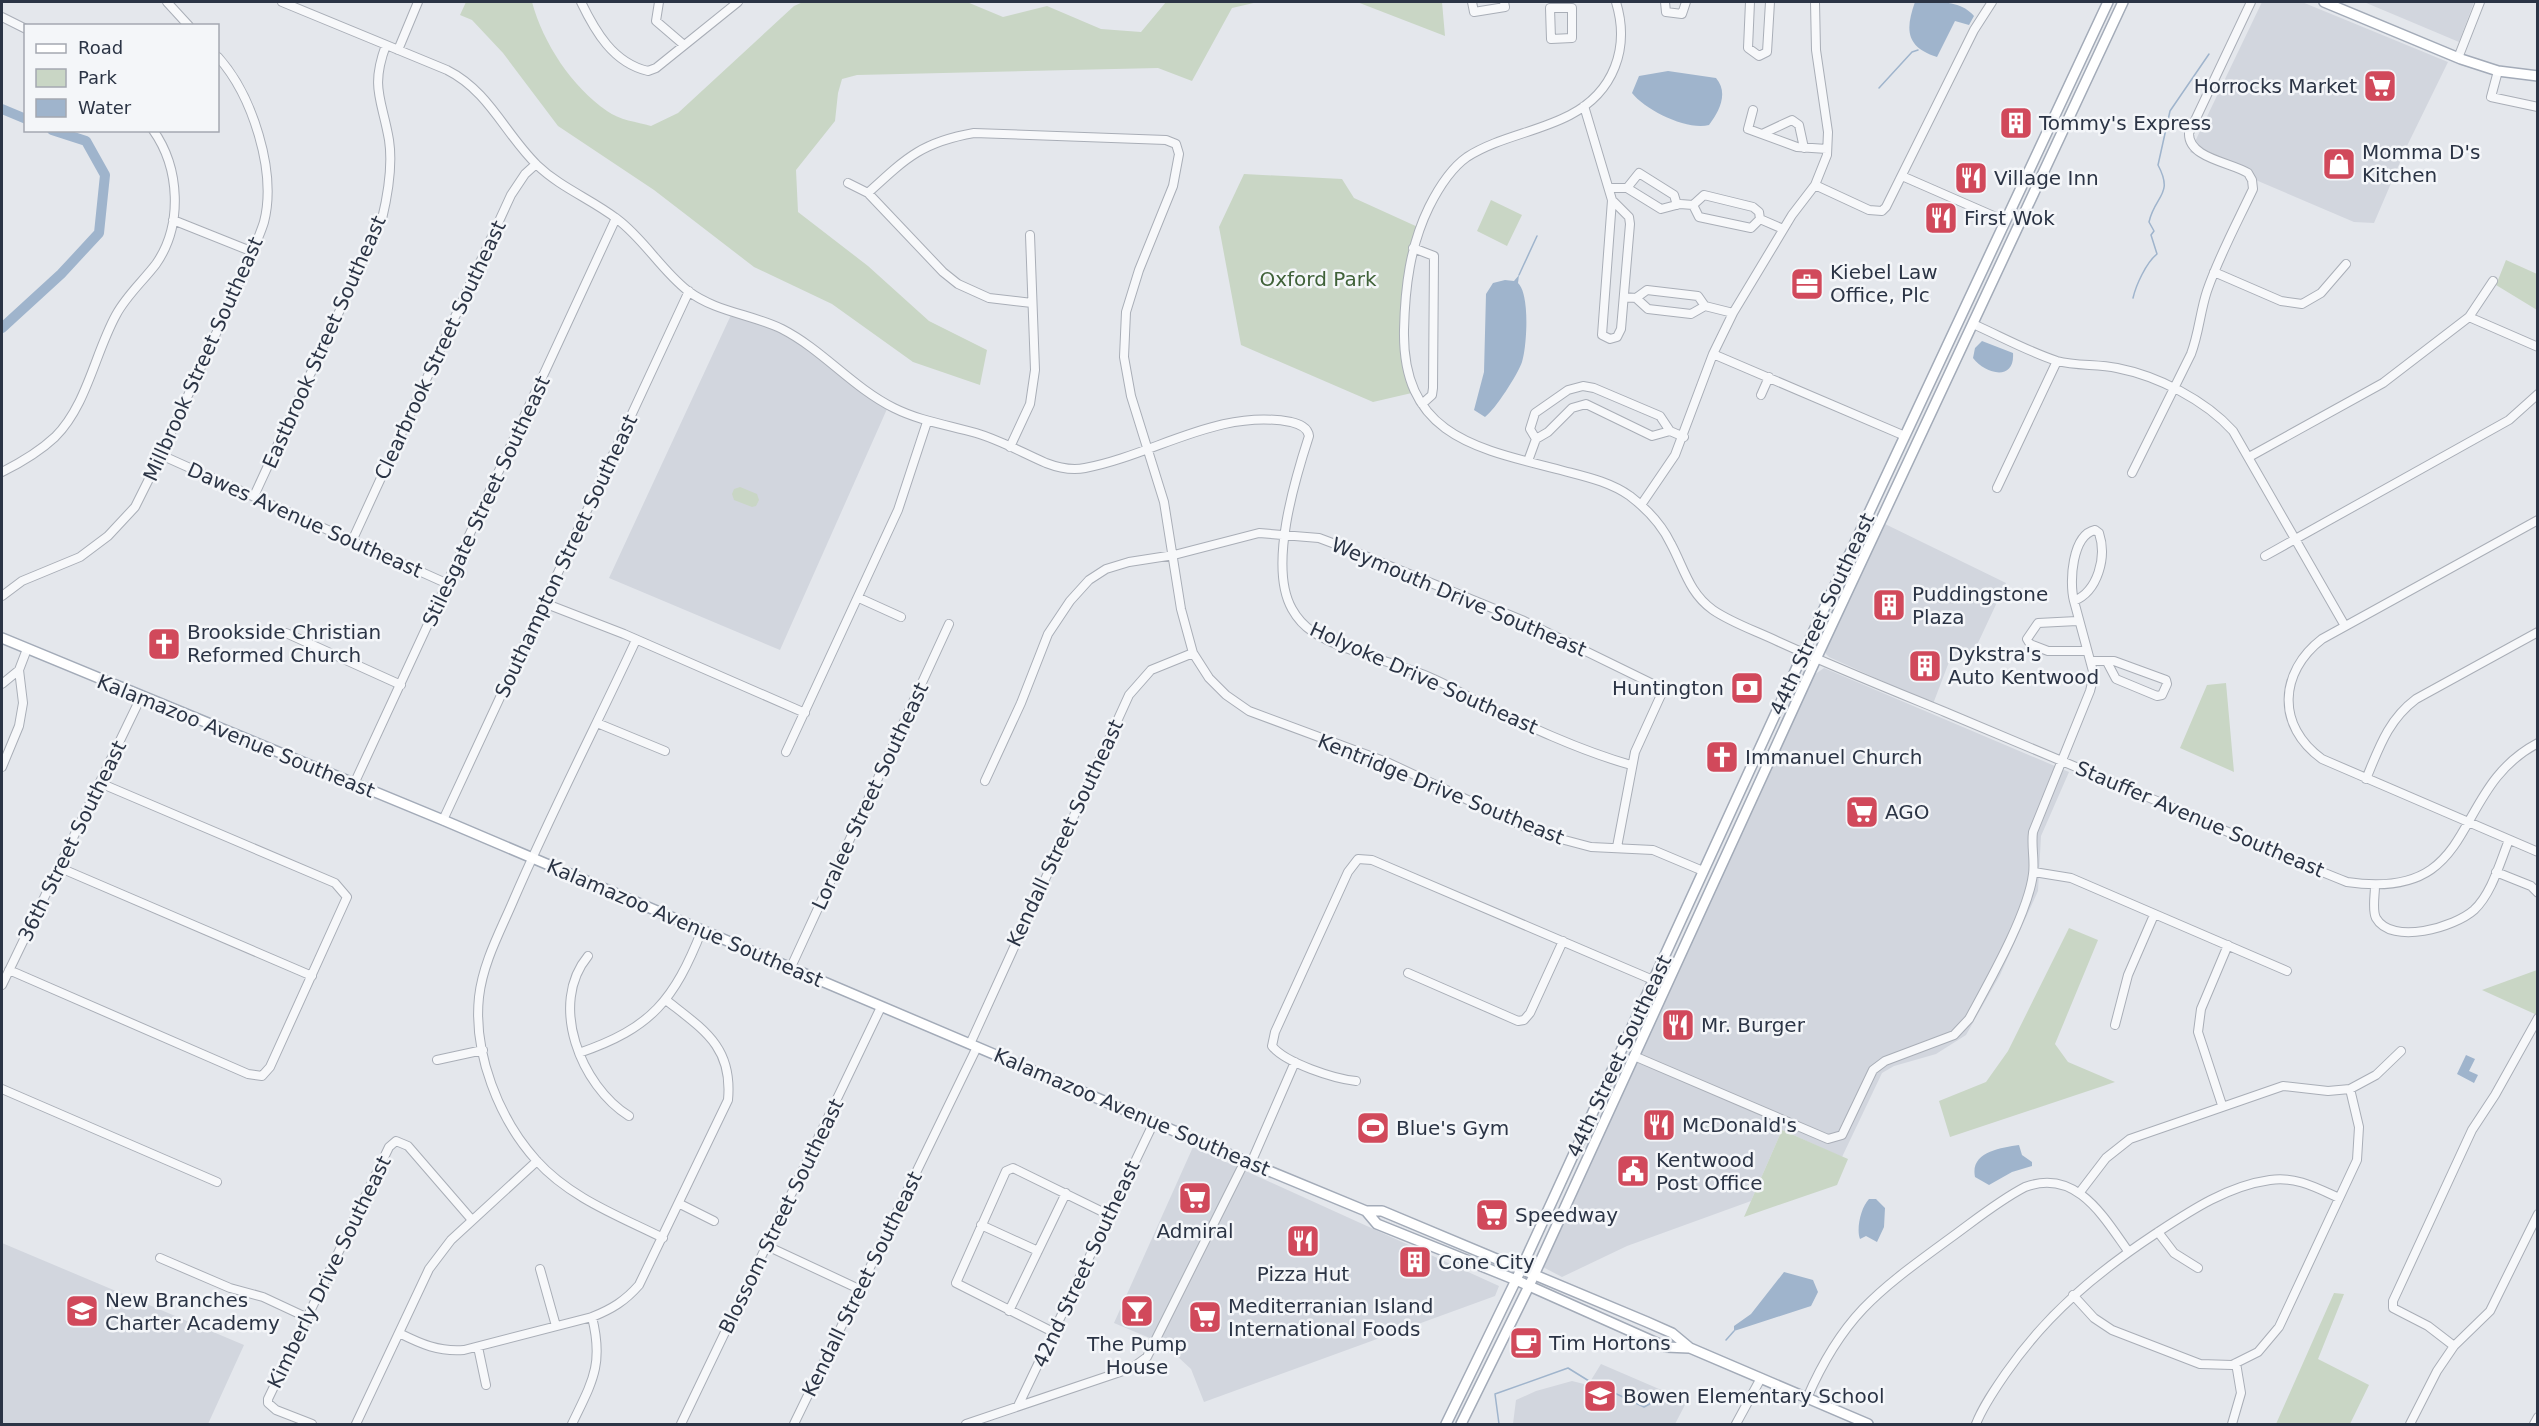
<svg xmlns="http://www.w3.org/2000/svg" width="2539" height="1426" font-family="'DejaVu Sans',sans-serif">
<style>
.built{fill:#d2d6de}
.green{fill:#c9d6c5}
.water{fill:#9fb4cc}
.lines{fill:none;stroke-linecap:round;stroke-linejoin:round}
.stream{stroke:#9fb4cc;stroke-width:1.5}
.river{stroke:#9fb4cc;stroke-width:10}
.minor-casing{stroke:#a9aeb7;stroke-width:10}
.major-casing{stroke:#a3abb8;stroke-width:12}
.minor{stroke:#f7f8fa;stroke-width:8}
.major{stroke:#fff;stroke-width:9}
.labels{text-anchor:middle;stroke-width:5;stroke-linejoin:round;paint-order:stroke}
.poi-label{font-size:20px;fill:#2b3445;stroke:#f4f6f9;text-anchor:start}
.park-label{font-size:20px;fill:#3f6138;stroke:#f4f6f9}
.street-label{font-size:20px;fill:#2b3445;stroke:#f4f6f9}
</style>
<rect width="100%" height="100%" fill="#e4e7ec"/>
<path class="built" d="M2262 2H2302L2448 62 2407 146 2374 223 2354 222 2190 152Z
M2364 2H2474L2459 42Z
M731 315 768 327 811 350 887 409 780 650 609 578Z
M1883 523 2006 583 1970 660 1952 654 1933 704 1829 657 1826 654 1825 649Z
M1824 668 2069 772 2041 836 2038 891 2000 975 1966 1035 1936 1054 1894 1066 1882 1073 1842 1157 1782 1130 1751 1201 1627 1246 1562 1277 1541 1266 1811 677Z
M1193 1147 1499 1286 1495 1296 1204 1402 1191 1369 1164 1344 1114 1323Z
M2 1243 244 1345 208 1424H2Z
M1601 1364 1687 1401 1675 1424H1513L1516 1400 1536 1391 1572 1381 1588 1385Z"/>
<path class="green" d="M466 2H532C543 43 572 87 607 111 619 120 637 122 651 126L678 113 794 6 803 2H967L1003 17 1047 6 1101 29 1141 32 1166 2H1258L1232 8 1192 81 1158 68 857 75 842 79 838 93 835 121 796 170 798 212 868 266 929 321 987 350 980 385 913 362 832 304 754 267 654 190 558 126 503 53 472 20 460 15Z
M1357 2H1442L1445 36Z
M1244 174 1342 179 1354 198 1420 228 1413 248 1404 339 1416 392 1373 402 1241 345 1219 227Z
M1491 200 1522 215 1507 246 1477 231Z
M2506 260 2537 274V310L2496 285Z
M740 487 757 494 759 500 756 506 752 507 734 500 732 494 734 489Z
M2226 683 2234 772 2180 748 2207 685Z
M2069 928 2098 940 2055 1044 2068 1062 2115 1082 1950 1137 1939 1101 1986 1082 2008 1051Z
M2537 970V1015L2482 990Z
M1782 1130 1848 1159 1837 1185 1744 1217Z
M2334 1293 2344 1294 2318 1359 2369 1385 2350 1424H2276Z"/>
<path class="water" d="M1915 2C1934 1 1961 0 1974 16L1969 25 1955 21 1937 57C1906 47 1905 30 1915 2Z
M1668 71 1716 78C1729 93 1719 112 1709 125 1688 131 1645 110 1632 93L1639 76Z
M1519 275 1518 283C1530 294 1527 346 1522 362 1518 374 1495 410 1485 417L1474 410 1484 372 1486 294 1493 283 1505 280 1514 281Z
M1982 341 2013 353C2015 382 1985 374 1973 358L1975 348Z
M2466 1055 2475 1059 2469 1071 2478 1075 2474 1083 2457 1074Z
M2019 1145 2022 1155 2032 1162V1166L2012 1172 1989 1185 1975 1177C1970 1152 2000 1148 2019 1145Z
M1869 1199H1876L1885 1208 1884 1227 1877 1242 1866 1236 1860 1239C1856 1229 1861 1207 1869 1199Z
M1784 1272 1813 1280 1818 1292 1811 1306 1734 1331V1326L1751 1314Z"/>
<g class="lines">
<path class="stream" d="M1879 88 1912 52 1918 50
M1519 275 1537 236
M2133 298C2136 285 2146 263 2157 254L2151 235 2154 231 2149 222C2155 195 2174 195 2158 165L2170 111 2209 54
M1726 1340 1734 1331
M1604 1388 1644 1407 1657 1400H1667L1675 1394
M1499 1424 1495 1394 1568 1368 1589 1381"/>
<path class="river" d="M2 109 26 119
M2 328 61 274 99 233 105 175 86 141 52 130"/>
<defs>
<path id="minor" d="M167 2 189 26
M282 2 447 70C489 91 505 134 537 165 561 188 591 199 617 219 644 239 661 270 688 291 716 312 751 314 782 329 823 350 852 387 894 408 920 421 948 425 976 433 1000 440 1023 453 1046 463 1059 468 1071 471 1085 468 1154 455 1219 408 1291 422 1299 424 1308 427 1309 436 1295 479 1268 567 1292 609 1297 618 1304 626 1313 632 1342 651 1387 660 1419 673 1439 680 1458 691 1476 701 1526 725 1578 750 1631 765
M581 2C595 31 613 63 648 71L656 68 738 2
M659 2 656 21 684 45
M1472 2 1474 12 1505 7 1504 2
M1616 2C1630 48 1614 92 1570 115 1538 132 1498 137 1467 157 1450 169 1438 189 1429 207 1410 246 1405 287 1404 330 1402 438 1480 449 1564 471 1587 477 1610 482 1630 496 1647 509 1662 525 1671 544 1684 568 1689 593 1713 610 1732 623 1756 631 1777 641 1832 666 1889 689 1945 712 2016 742 2087 771 2157 801 2220 828 2283 857 2347 882 2482 902 2448 790 2538 743
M1665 2 1666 12 1682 14 1686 2
M1750 2 1748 48 1759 56 1767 52 1770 2
M1550 8H1572V38L1551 39Z
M2 17 26 29
M398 50 418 2
M2458 58 2480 2
M2498 71 2491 97 2538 107
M1584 106 1612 200 1602 335 1610 339 1617 337 1621 329 1630 224 1629 217 1612 200
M1753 110 1748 129 1797 147 1827 149
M1762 134 1792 120 1799 125 1804 148
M1902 176 2005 221
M848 183 868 193 943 272 958 284 989 298 1032 303
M1815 185 1869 210 1882 211 1886 207 1974 30 1992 2
M1610 188H1627L1661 209 1680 204 1693 205
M1627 188 1639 173 1674 195 1677 205
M868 193C906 158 922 142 974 133L1166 140 1176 144 1179 154 1173 186 1139 270 1126 312 1124 357 1131 396 1164 502 1181 609 1193 653 1209 678 1226 695 1249 711 1389 763 1538 833 1591 847 1653 850 1703 871
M1704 195 1753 207 1759 212 1760 219 1751 228 1699 217 1693 205Z
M1760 219 1783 229
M173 220 253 252
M1413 248 1434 256 1433 388 1432 395 1422 404
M2214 272 2281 301 2302 304 2321 293 2346 264
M1624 297 1636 298 1648 309 1691 314 1705 306 1733 313
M1636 298 1647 290 1698 296 1705 306
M2469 317 2538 347
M1973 324C2000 336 2029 352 2057 361 2076 366 2098 364 2117 368 2158 376 2205 400 2233 431L2345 626
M1713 354 1905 436
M1761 395 1769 377
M1536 439 1530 429 1535 413 1568 390 1583 386 1594 388 1660 416 1670 431 1684 437
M1010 447 1030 404 1035 370 1030 235
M161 455 448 584
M2249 457 2383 383 2469 317 2493 281
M1528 461 1536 439 1548 432 1572 408 1586 404 1652 436 1670 431
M2 472C20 463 39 452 55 437 87 405 95 353 116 315 126 296 143 281 156 264 183 225 180 168 153 130
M2132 473 2191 354C2199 333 2200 312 2207 291 2219 256 2237 223 2253 189L2252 180 2248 173C2230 162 2188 158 2189 133L2251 2
M1997 488 2057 361
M254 496 382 219C388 194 393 166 389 140 382 99 370 88 386 45
M1641 505 1675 455 1713 354 1733 313 1792 215 1815 185 1827 155 1828 132 1816 50 1815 2
M2538 520 2322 639C2279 672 2276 726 2322 759L2538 852
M2095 530 2099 533C2107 557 2098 591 2074 601 2069 582 2072 535 2095 530Z
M352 541 511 195 525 174 536 164
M2265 556 2509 420 2538 394
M2 596 22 581 80 557 108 536 135 507 161 455 253 252C256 242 261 232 264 222 277 171 252 95 218 57
M859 598 901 617
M544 603 624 634 805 713
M2077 621 2038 623 2027 639 2030 644 2048 651H2086
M286 633 401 685
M636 640C596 726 552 811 514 899 501 930 483 962 479 997 473 1053 499 1119 536 1160 570 1198 619 1216 663 1238
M2091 661H2114L2166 680 2167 684 2162 695 2157 696 2116 679 2107 662
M2 684 19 670
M597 723 665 751
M786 752 898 510 927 422
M2 767 19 726 23 703 19 670 27 649
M2366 779C2379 748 2388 720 2416 699L2538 632
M985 781 1021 703 1048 634 1070 601 1089 580 1106 569 1129 562 1174 555 1259 533 1319 538 1343 547 1524 621 1659 687 1661 695 1635 752 1617 847
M354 784 616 218
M443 820 689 291
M58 867 312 976
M2034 872 2071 878 2287 971
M2496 872 2531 886 2538 893
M2375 886C2375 895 2372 910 2376 918 2392 946 2455 927 2474 910 2492 893 2500 862 2509 840
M588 956C548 1004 581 1086 629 1116
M791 967 949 624
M9 970 248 1074 262 1076 270 1067 347 897 335 883 100 783
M1408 973 1518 1021 1524 1020 1530 1013 1563 941
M2 985 141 697
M2115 1025 2128 975 2154 915
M970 1044 1129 695 1151 670 1193 653
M579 1053C652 1028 674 1000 702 930
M1634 1056 1828 1139 1842 1135 1873 1070 1885 1061 1954 1035 1969 1019C1989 982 2028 914 2033 874 2035 860 2031 846 2033 832L2090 691 2094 675 2074 601
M437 1060 483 1050
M1356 1081C1335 1079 1285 1063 1272 1046L1275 1032 1348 872 1358 859 1372 860 1653 980
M2 1089 217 1182
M2222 1105 2198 1032 2201 1009 2228 945
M1251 1163 1295 1062
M2080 1192 2106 1158 2130 1139 2283 1086 2328 1091 2350 1089 2376 1075 2401 1051
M680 1204 714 1221
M981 1225 1038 1251
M2158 1232 2174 1253 2198 1268
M767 1246 859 1289
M160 1258 230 1288 263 1297 308 1318
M540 1269 556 1326
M2073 1295 2094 1318 2112 1330 2200 1364 2232 1365 2258 1352 2279 1327 2357 1160 2359 1127 2350 1089
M1009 1311 1066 1193
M1053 1332 956 1283 1006 1171 1013 1168 1109 1215
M399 1333C421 1344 439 1352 464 1350L592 1317C612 1309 625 1301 639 1285L728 1100C733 1047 704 1030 666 1000
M2454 1346 2428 1326 2393 1308V1301L2472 1130 2495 1095 2538 1018
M478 1347 486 1385
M1807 1398C1843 1315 1878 1291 1949 1239 1974 1221 1998 1201 2025 1187 2076 1168 2103 1216 2128 1251
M1018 1406 1154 1122
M312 1424 276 1410 268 1403V1399L389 1147 396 1141 408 1146 472 1220
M356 1424 429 1269 451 1240 537 1161
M572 1424C592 1382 604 1365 592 1317
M681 1424 881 1007
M794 1424 977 1047
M966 1424 1132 1368 1147 1357 1245 1161
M1736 1424 1761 1378
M1976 1424C1983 1406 1995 1389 2006 1373 2046 1315 2096 1273 2155 1234 2190 1211 2227 1186 2270 1180 2296 1176 2317 1188 2339 1198
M2232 1424 2241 1393 2236 1363
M2410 1424 2437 1371 2454 1346 2490 1311 2538 1214
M2534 1424 2538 1417"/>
<path id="major" d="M2324 2 2461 59 2498 71 2538 76
M2 638 443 820 1245 1161 1366 1211H1382L1647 1322 1672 1333 1690 1348 1868 1424
M1366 1211 1377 1224 1516 1280 1666 1347 1689 1348
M1446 1424 1516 1280 1808 643 2108 2
M1461 1424 1529 1286 1816 659 2123 2"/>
</defs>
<use href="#minor" class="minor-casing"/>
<use href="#major" class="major-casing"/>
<use href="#minor" class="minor"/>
<use href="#major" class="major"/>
</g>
<defs>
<symbol id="supermarket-square" viewBox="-11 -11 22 22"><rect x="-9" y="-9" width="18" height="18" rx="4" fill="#d1495b" stroke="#f4f6f9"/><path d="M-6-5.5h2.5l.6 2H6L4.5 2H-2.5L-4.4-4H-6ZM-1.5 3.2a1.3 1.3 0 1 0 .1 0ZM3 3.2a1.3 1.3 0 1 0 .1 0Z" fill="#fff"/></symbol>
<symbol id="building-square" viewBox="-11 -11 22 22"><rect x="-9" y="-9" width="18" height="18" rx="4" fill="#d1495b" stroke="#f4f6f9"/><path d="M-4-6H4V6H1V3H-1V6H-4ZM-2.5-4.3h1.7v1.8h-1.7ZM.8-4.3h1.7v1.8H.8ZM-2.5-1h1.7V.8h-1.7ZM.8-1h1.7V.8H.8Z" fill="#fff"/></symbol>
<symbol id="shop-square" viewBox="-11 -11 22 22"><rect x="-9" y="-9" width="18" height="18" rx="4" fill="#d1495b" stroke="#f4f6f9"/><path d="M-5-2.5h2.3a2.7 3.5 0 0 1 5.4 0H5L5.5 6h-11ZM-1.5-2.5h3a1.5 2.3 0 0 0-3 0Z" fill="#fff"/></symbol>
<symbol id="restaurant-square" viewBox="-11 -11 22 22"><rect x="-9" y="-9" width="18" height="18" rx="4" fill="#d1495b" stroke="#f4f6f9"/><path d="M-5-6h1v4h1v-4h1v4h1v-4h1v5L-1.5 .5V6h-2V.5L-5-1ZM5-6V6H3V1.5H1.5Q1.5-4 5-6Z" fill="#fff"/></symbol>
<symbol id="office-square" viewBox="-11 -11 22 22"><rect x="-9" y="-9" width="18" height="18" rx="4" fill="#d1495b" stroke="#f4f6f9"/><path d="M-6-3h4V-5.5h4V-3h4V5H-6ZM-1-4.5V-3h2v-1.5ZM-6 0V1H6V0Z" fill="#fff"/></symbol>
<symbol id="church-square" viewBox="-11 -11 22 22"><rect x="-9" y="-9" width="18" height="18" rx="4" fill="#d1495b" stroke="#f4f6f9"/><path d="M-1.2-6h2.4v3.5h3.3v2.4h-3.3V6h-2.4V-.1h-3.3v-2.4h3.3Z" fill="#fff"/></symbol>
<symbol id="bank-square" viewBox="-11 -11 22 22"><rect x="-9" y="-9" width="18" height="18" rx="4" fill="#d1495b" stroke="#f4f6f9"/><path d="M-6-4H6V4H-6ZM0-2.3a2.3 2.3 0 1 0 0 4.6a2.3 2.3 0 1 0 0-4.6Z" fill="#fff"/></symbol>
<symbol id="stadium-square" viewBox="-11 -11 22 22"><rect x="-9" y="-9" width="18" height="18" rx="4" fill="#d1495b" stroke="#f4f6f9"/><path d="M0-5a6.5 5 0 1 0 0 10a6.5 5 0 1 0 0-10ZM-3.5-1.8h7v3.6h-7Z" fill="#fff"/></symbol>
<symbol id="civic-square" viewBox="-11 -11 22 22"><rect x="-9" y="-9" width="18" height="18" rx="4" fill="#d1495b" stroke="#f4f6f9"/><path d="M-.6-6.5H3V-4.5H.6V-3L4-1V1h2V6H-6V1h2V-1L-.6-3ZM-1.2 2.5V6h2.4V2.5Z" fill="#fff"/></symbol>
<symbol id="school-square" viewBox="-11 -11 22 22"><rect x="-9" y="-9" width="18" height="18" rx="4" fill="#d1495b" stroke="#f4f6f9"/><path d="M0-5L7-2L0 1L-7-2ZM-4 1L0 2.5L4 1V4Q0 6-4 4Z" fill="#fff"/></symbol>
<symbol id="bar-square" viewBox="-11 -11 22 22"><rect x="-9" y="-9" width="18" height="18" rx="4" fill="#d1495b" stroke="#f4f6f9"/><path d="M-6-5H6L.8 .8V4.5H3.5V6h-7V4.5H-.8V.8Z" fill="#fff"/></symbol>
<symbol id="cafe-square" viewBox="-11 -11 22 22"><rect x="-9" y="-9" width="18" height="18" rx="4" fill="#d1495b" stroke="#f4f6f9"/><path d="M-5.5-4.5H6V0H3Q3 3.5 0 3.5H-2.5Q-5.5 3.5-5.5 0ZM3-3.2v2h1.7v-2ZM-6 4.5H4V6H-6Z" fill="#fff"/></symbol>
</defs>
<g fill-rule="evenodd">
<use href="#supermarket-square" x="2361" y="67" width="38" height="38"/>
<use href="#building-square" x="1997" y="104" width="38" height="38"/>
<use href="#shop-square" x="2320" y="145" width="38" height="38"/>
<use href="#restaurant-square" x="1952" y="159" width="38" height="38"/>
<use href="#restaurant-square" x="1922" y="199" width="38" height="38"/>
<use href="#office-square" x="1788" y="265" width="38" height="38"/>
<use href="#building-square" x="1870" y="586" width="38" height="38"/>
<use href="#church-square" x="145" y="625" width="38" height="38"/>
<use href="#building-square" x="1906" y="647" width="38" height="38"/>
<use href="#bank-square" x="1728" y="669" width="38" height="38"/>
<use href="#church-square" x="1703" y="738" width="38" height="38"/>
<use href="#supermarket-square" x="1843" y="793" width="38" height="38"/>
<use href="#restaurant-square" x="1659" y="1006" width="38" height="38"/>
<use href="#restaurant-square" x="1640" y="1106" width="38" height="38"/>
<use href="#stadium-square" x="1354" y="1109" width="38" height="38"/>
<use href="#civic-square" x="1614" y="1152" width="38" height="38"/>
<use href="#supermarket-square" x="1176" y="1179" width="38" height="38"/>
<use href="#supermarket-square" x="1473" y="1196" width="38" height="38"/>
<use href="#restaurant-square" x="1284" y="1222" width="38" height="38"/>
<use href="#building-square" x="1396" y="1243" width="38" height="38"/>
<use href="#school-square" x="63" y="1292" width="38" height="38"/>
<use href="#bar-square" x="1118" y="1292" width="38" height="38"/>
<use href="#supermarket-square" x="1186" y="1298" width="38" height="38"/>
<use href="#cafe-square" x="1507" y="1324" width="38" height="38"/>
<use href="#school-square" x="1581" y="1377" width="38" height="38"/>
</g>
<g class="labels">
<g class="poi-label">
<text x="2357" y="93" text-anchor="end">Horrocks Market</text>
<text x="2039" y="130">Tommy's Express</text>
<text x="2362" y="159">Momma D's<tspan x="2362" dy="23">Kitchen</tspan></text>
<text x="1994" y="185">Village Inn</text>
<text x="1964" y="225">First Wok</text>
<text x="1830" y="279">Kiebel Law<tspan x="1830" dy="23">Office, Plc</tspan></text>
<text x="1912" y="601">Puddingstone<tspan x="1912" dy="23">Plaza</tspan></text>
<text x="187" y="639">Brookside Christian<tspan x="187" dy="23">Reformed Church</tspan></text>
<text x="1948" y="661">Dykstra's<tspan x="1948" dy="23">Auto Kentwood</tspan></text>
<text x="1724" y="695" text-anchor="end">Huntington</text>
<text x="1745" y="764">Immanuel Church</text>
<text x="1885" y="819">AGO</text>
<text x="1701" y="1032">Mr. Burger</text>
<text x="1682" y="1132">McDonald's</text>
<text x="1396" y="1135">Blue's Gym</text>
<text x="1656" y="1167">Kentwood<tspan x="1656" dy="23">Post Office</tspan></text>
<text x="1515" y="1222">Speedway</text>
<text x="1195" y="1238" text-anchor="middle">Admiral</text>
<text x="1438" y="1269">Cone City</text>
<text x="1303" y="1281" text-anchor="middle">Pizza Hut</text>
<text x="105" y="1307">New Branches<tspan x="105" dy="23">Charter Academy</tspan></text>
<text x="1228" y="1313">Mediterranian Island<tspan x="1228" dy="23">International Foods</tspan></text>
<text x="1549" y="1350">Tim Hortons</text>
<text x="1137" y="1351" text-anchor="middle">The Pump<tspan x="1137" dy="23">House</tspan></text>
<text x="1623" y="1403">Bowen Elementary School</text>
</g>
<g class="park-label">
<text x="1318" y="286">Oxford Park</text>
</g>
<g class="street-label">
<text transform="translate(324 342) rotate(-66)" y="7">Eastbrook Street Southeast</text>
<text transform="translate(440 350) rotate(-65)" y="7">Clearbrook Street Southeast</text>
<text transform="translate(203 359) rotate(-66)" y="7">Millbrook Street Southeast</text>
<text transform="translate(486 501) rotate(-65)" y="7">Stilesgate Street Southeast</text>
<text transform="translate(305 520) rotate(24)" y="7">Dawes Avenue Southeast</text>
<text transform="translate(566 556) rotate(-65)" y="7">Southampton Street Southeast</text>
<text transform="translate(1459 597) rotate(23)" y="7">Weymouth Drive Southeast</text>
<text transform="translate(1822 614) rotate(-65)" y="7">44th Street Southeast</text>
<text transform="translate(1424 678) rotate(24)" y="7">Holyoke Drive Southeast</text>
<text transform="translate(236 736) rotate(22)" y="7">Kalamazoo Avenue Southeast</text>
<text transform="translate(1441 789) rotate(22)" y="7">Kentridge Drive Southeast</text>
<text transform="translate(870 796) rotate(-65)" y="7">Loralee Street Southeast</text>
<text transform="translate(2200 819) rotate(23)" y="7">Stauffer Avenue Southeast</text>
<text transform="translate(1065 833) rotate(-65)" y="7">Kendall Street Southeast</text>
<text transform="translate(72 841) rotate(-64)" y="7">36th Street Southeast</text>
<text transform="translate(685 923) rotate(23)" y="7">Kalamazoo Avenue Southeast</text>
<text transform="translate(1619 1056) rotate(-65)" y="7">44th Street Southeast</text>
<text transform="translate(1132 1112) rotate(23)" y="7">Kalamazoo Avenue Southeast</text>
<text transform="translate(781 1216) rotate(-64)" y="7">Blossom Street Southeast</text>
<text transform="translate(1086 1264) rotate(-65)" y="7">42nd Street Southeast</text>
<text transform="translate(329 1272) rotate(-64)" y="7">Kimberly Drive Southeast</text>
<text transform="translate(862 1284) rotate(-64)" y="7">Kendall Street Southeast</text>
</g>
</g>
<rect width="2539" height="1426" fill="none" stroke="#2b3445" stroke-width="6"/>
<rect x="24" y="24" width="195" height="108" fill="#f4f6f9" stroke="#a4a8b1" stroke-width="1.5"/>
<rect x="36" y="44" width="30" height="9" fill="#ffffff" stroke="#a4a8b1" stroke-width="1.5"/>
<text x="78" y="54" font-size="18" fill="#2b3445">Road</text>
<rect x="36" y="69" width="30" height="18" fill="#c9d6c5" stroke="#a4a8b1" stroke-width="1.5"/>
<text x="78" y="84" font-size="18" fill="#2b3445">Park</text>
<rect x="36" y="99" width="30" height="18" fill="#9fb4cc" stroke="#a4a8b1" stroke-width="1.5"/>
<text x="78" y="114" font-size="18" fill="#2b3445">Water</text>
</svg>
